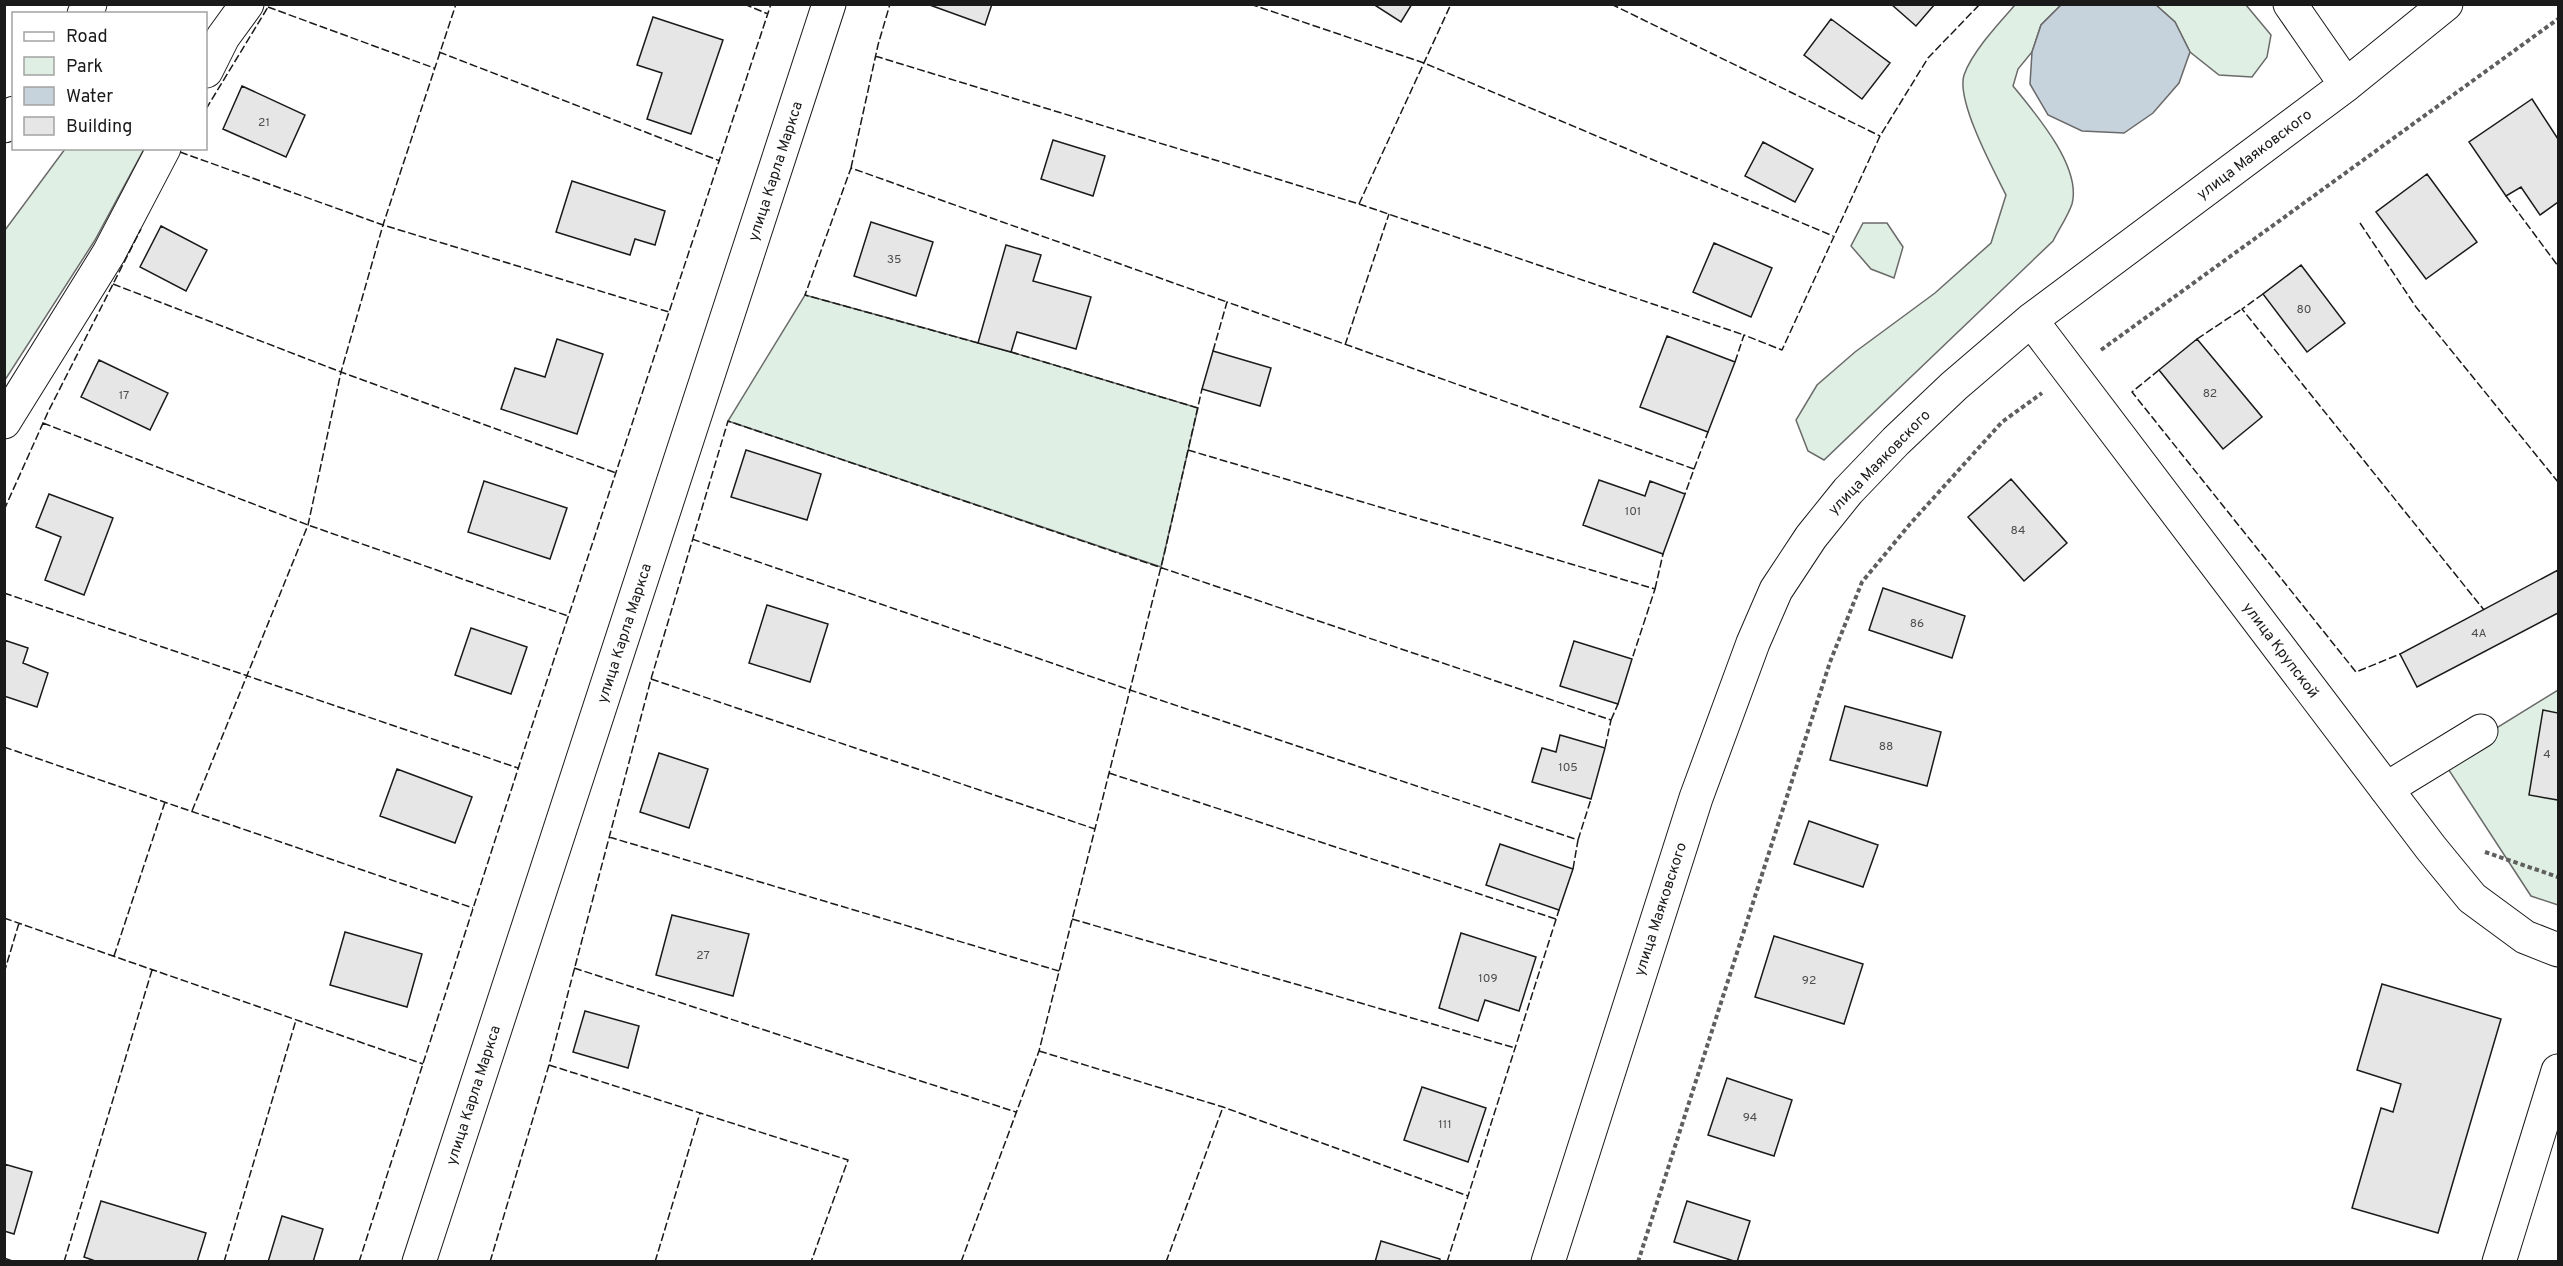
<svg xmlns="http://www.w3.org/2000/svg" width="2563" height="1266" font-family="Overpass,sans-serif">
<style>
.green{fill:#e0efe3;stroke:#6a6a6a;stroke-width:1.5}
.water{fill:#c6d2dc;stroke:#6a6a6a;stroke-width:1.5}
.building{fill:#e6e6e6;stroke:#1a1a1a;stroke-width:1.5}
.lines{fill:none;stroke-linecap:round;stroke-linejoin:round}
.minor-casing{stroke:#1a1a1a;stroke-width:35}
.major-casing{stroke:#1a1a1a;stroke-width:35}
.path{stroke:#5f5f5f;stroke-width:4;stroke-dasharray:4.5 3;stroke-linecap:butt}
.minor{stroke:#fff;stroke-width:33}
.major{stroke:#fff;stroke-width:33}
.fence{stroke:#1a1a1a;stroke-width:1.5;stroke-dasharray:8 3;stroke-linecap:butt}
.labels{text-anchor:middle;stroke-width:4.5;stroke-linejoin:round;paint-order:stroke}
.number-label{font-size:12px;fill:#4d4d4d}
.street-label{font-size:15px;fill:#1a1a1a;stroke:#fff}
</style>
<rect width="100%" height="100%" fill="#fff"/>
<path class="green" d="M2015 5H2061L2041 25 2032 52 2018 69 2013 86C2035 113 2082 167 2072 204 2068 216 2059 229 2053 241L1824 460 1808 451 1796 420 1817 385 1855 352 1935 293 1991 243 2006 195C1994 171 1956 101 1964 75 1972 52 1999 23 2015 5Z
M2156 5H2246L2271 35 2267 57 2252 77 2219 75 2190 52 2175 22Z
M65 149H144L95 240 5 380V230Z
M1863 223H1887L1903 247 1894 278 1871 269 1851 246Z
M805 295 1011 352 1198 408 1161 567 728 421Z
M2558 690V905L2531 896 2443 761Z"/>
<path class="water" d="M2061 5H2156L2175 22 2190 52 2179 83 2153 113 2124 133 2082 131 2048 115 2030 84 2032 52 2041 25Z"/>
<path class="building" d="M927 4H992L985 25Z
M1373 4H1412L1401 22Z
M1891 4H1935L1916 26Z
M653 17 723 40 691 134 647 119 662 73 637 65Z
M1831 19 1890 63 1862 99 1804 55Z
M242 86 305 115 286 157 223 129Z
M2532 99 2558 139V202L2540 215 2521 187 2506 196 2469 142Z
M1053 140 1105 156 1093 196 1041 179Z
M1763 142 1813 169 1795 202 1745 176Z
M2427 174 2477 242 2426 279 2376 212Z
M572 181 665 211 655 245 635 239 630 255 556 232Z
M871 222 933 242 916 296 854 276Z
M161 226 207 250 186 291 140 267Z
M1714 243 1772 268 1751 317 1693 292Z
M1006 245 1041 255 1033 281 1091 297 1076 349 1017 332 1011 352 978 343Z
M2301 265 2345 323 2307 352 2263 294Z
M1667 336 1735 362 1708 432 1640 407Z
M557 339 603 354 577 434 501 409 515 368 545 377Z
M2197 339 2262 417 2223 449 2159 370Z
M1213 351 1271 368 1260 406 1202 389Z
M99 360 168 393 150 430 81 397Z
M746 450 821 474 807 520 731 497Z
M2011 479 2067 543 2024 581 1968 517Z
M1599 480 1645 496 1650 481 1685 494 1663 554 1583 525Z
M484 481 567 508 550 559 468 532Z
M49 494 113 518 84 595 45 580 61 537 36 527Z
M2558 570V613L2417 687 2400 654Z
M1883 588 1965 616 1952 658 1869 630Z
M767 605 828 624 810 682 749 663Z
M471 628 527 647 511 694 455 675Z
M4 640 28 648 23 663 48 673 37 707 4 696Z
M1574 641 1632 659 1618 704 1560 686Z
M1845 706 1941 732 1927 786 1830 760Z
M2543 710 2558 713V800L2529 795Z
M1560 735 1605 748 1591 799 1532 782 1542 748 1556 752Z
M659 753 708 769 689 828 640 812Z
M397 769 472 797 455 843 380 816Z
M1809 821 1878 845 1863 887 1794 864Z
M1500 844 1573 869 1559 910 1486 885Z
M672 915 749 934 733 996 656 975Z
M345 932 422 954 407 1007 330 985Z
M1461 933 1536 957 1519 1011 1485 1000 1478 1021 1439 1008Z
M1774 936 1863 964 1844 1024 1755 997Z
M2382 984 2501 1019 2438 1233 2352 1208 2381 1108 2393 1112 2401 1084 2357 1070Z
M585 1011 639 1026 628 1068 573 1052Z
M1727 1078 1792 1100 1774 1156 1708 1135Z
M1422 1087 1486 1108 1468 1162 1404 1140Z
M4 1164 32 1172 14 1234 4 1231Z
M101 1201 206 1233 197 1262H98L84 1257Z
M1687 1201 1750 1221 1737 1262 1674 1242Z
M282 1216 323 1229 313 1262H268Z
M1381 1241 1440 1259V1262H1375Z"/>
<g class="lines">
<defs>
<path id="minor" d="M2290 4 2346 85
M206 71 223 37 247 4
M2031 320 2431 848 2472 898 2525 937 2558 950
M4 422 109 253 164 148
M2386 789 2481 731
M419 1262 829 4
M1548 1262 1696 798 1753 643 1776 590 1811 537 1848 491 1896 441 1954 386 2031 320 2346 85 2446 4
M2499 1262 2558 1071"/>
<path id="major" d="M84 14 90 4
M4 126 14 113"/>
</defs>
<use href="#minor" class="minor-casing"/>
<use href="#major" class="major-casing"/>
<path class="path" d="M2101 350 2558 19
M2485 852 2558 877
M1638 1262 1830 662 1862 582 1910 524 2002 422 2042 393"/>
<use href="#minor" class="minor"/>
<use href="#major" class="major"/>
<path class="fence" d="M744 4 768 14
M1250 4 1424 63 1833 236
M1611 4 1880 136
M268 7 434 68
M439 52 720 161
M875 56 1359 204 1744 335
M206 109 268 7
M180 152 383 225 669 312
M851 168 878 45 890 4
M2506 196 2558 266
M1359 204 1451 4
M2360 223 2416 307 2558 482
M113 284 341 372 616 473
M2263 294 2242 309 2484 610
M2197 339 2242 309
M978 343 805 295 851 168 1227 302
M1345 345 1389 214
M1213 351 1227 302 1694 469 1685 494
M1011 352 1198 408
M1735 362 1744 335 1782 350 1880 136 1928 58 1980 4
M2159 370 2132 392 2356 672 2400 654
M43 423 308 525 568 616
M1188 450 1655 589 1632 659
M1694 469 1708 432
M4 510 48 412 141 229
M692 539 1130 690 1578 840 1573 869
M1655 589 1663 554
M4 593 518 768
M651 679 1095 829
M1611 720 1618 704
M4 747 473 908
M1109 773 1556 919
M192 811 308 525 341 372 383 225 456 4
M609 837 1059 971
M1578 840 1591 799
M4 918 423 1064
M1072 919 1515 1048
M114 956 165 802
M574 968 1016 1112
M4 973 19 923
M1039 1051 1223 1107 1468 1196
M549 1065 848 1160 811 1262
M4 1258 15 1262
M64 1262 152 970
M224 1262 296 1020
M359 1262 528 738 771 4
M490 1262 549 1065 651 679 728 421 1611 720 1605 748
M655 1262 700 1113
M961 1262 1039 1051 1164 555 1202 389
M1166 1262 1223 1107
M1447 1262 1559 910"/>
</g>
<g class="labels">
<g class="number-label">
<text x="264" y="126">21</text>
<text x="894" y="263">35</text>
<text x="2304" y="313">80</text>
<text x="2210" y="397">82</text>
<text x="124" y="399">17</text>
<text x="1633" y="515">101</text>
<text x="2018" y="534">84</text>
<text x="1917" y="627">86</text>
<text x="2479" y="637">4А</text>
<text x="1886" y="750">88</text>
<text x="2547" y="758">4</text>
<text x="1568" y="771">105</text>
<text x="703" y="959">27</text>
<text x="1488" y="982">109</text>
<text x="1809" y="984">92</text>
<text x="1750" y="1121">94</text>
<text x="1445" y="1128">111</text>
</g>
<g class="street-label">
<text transform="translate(2254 154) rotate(-37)" y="5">улица Маяковского</text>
<text transform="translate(775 171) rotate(-72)" y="5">улица Карла Маркса</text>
<text transform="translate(1879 462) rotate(-46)" y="5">улица Маяковского</text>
<text transform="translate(624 633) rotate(-72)" y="5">улица Карла Маркса</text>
<text transform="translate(2281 650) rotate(53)" y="5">улица Крупской</text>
<text transform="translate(1660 909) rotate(-72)" y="5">улица Маяковского</text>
<text transform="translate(473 1095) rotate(-72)" y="5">улица Карла Маркса</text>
</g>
</g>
<rect width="2563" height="1266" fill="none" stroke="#1a1a1a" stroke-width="12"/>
<rect x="12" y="12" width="195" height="138" fill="#ffffff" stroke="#a3a3a3" stroke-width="1.5"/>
<rect x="24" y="32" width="30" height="9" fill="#ffffff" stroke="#a3a3a3" stroke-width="1.5"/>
<text x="66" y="42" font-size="18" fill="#1a1a1a">Road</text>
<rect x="24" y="57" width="30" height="18" fill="#e0efe3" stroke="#a3a3a3" stroke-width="1.5"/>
<text x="66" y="72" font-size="18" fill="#1a1a1a">Park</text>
<rect x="24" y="87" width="30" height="18" fill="#c6d2dc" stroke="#a3a3a3" stroke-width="1.5"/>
<text x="66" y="102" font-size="18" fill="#1a1a1a">Water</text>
<rect x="24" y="117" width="30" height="18" fill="#e6e6e6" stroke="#a3a3a3" stroke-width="1.5"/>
<text x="66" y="132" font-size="18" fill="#1a1a1a">Building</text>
</svg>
